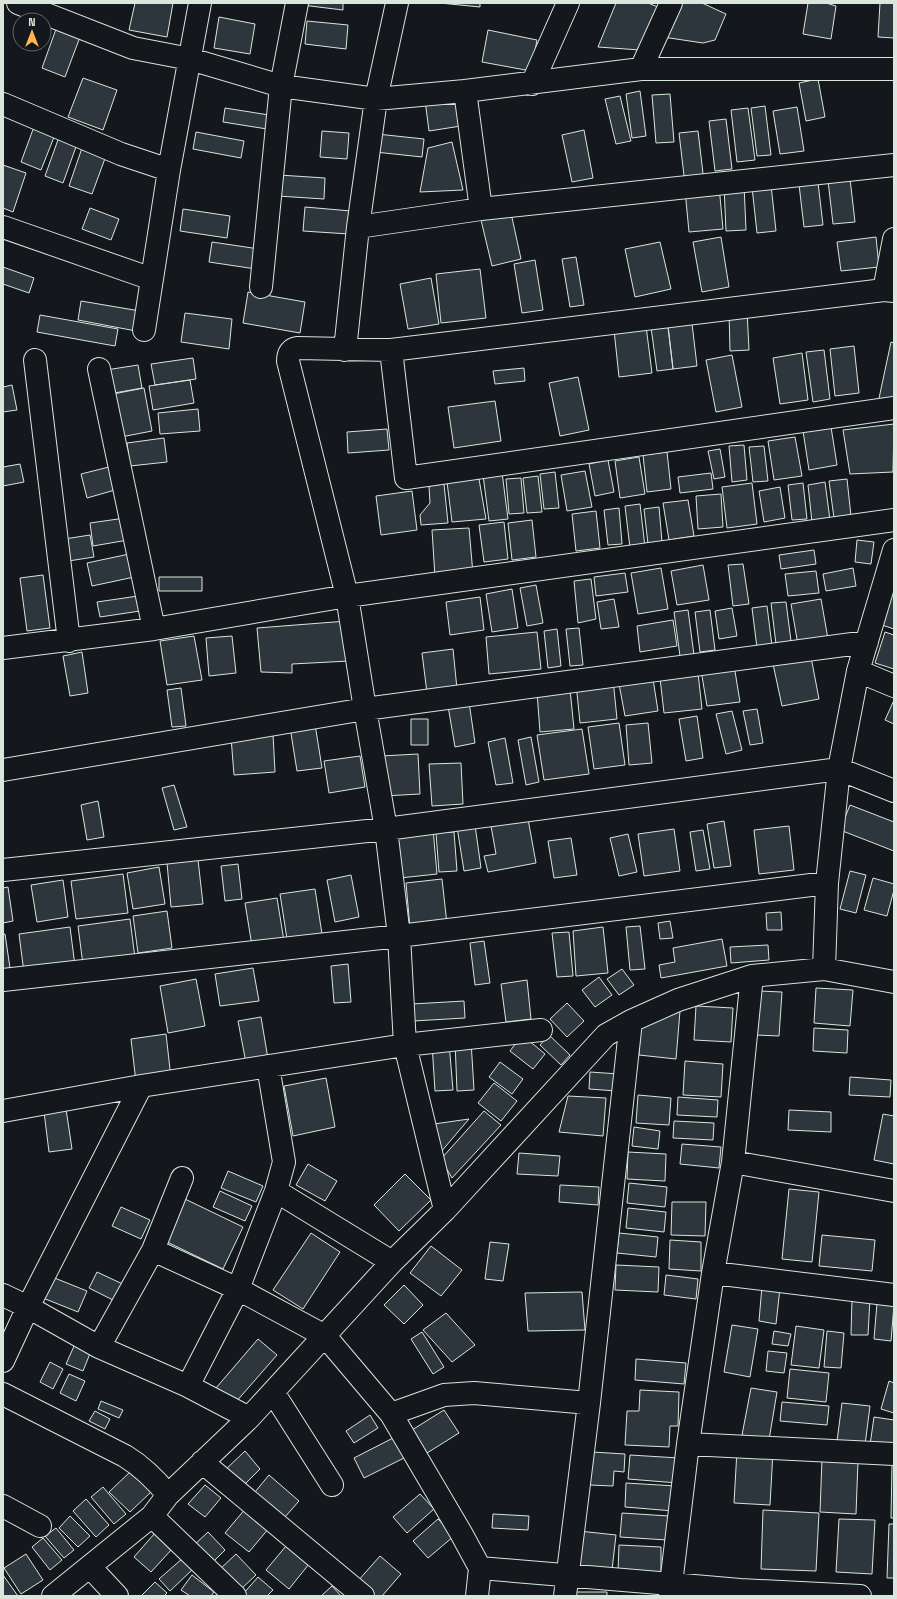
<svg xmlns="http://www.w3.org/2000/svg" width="897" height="1599" font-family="'Space Grotesk',sans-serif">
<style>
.building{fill:#2c363c;stroke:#d8e6dc}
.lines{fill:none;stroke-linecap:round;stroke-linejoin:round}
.minor-casing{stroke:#d8e6dc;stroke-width:24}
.minor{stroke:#14181c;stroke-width:22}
</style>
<rect width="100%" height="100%" fill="#14181c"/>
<path class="building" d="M135 3H173L167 37 129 30Z
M302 3H343V10L302 5Z
M440 3H480V7Z
M616 3H648L663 9 640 50 598 47Z
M679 3H702L726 14 715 40 703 43 663 37Z
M808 3H826L836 6 831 39 803 34Z
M880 3H894V38L878 37Z
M219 17 255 24 250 54 214 48Z
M307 21 348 25 346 49 305 44Z
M56 29 80 37 65 77 42 68Z
M488 30 537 40 531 71 482 62Z
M83 78 117 90 103 130 68 117Z
M818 79 825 117 806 121 799 83Z
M640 91 646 136 632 138 626 94Z
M670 94 674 142 656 143 652 95Z
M457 96 461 126 429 131 425 100Z
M620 96 631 141 616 144 605 99Z
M765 106 771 155 757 156 751 108Z
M797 107 804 151 780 154 773 111Z
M225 108 269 115 267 129 223 122Z
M748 108 755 160 737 162 731 110Z
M726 119 732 169 715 171 709 121Z
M35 124 56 132 41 170 21 162Z
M584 130 593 178 572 182 562 135Z
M322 131 349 133 347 159 320 157Z
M698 131 704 182 685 184 679 133Z
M196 132 244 141 241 158 193 149Z
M377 134 424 139 422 157 375 152Z
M59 137 77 144 63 183 45 176Z
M452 142 463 190 420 192 428 148Z
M83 145 107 153 92 194 69 186Z
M3 165 26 173 13 212 3 208Z
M849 170 855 222 833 224 827 172Z
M817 174 823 225 804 227 798 176Z
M279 175 325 178 324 199 278 196Z
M744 185 746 230 726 231 724 186Z
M771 185 776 231 757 233 752 187Z
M719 186 723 229 689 232 685 190Z
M305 207 351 211 349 234 303 231Z
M90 208 119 219 111 240 82 229Z
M183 209 230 216 227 238 180 231Z
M511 213 521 259 492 266 481 220Z
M721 237 729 287 702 292 693 242Z
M876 237 879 267 841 271 837 242Z
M212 242 259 249 256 269 209 262Z
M660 242 671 289 635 297 625 249Z
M576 257 584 305 570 307 562 259Z
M535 260 543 310 522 313 514 264Z
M3 267 34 278 29 293 3 284Z
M480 269 486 318 441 323 436 274Z
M431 278 439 324 408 329 400 284Z
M248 292 305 302 300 333 243 323Z
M81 301 140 311 136 331 78 320Z
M747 310 749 350 730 351 729 311Z
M185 313 232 319 229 349 181 342Z
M40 315 118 329 115 346 37 332Z
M691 315 697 366 673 369 667 318Z
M667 318 673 369 657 371 650 320Z
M646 326 652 373 619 377 614 330Z
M891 342 894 343V400L878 403Z
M854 346 859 393 835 396 830 349Z
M824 350 830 399 813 402 806 352Z
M802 353 808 400 780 404 773 358Z
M732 355 742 407 716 412 706 360Z
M193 358 196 379 155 385 151 364Z
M138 365 142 388 109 394 106 370Z
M524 368 525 381 495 384 493 371Z
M578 377 589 430 560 436 549 383Z
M190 380 194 403 153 410 149 386Z
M12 385 17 410 3 412V387Z
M144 388 152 431 121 437 113 394Z
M495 401 501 441 454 448 448 407Z
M198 409 200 431 160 434 158 413Z
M894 424 893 472 850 474 843 430Z
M831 427 837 465 809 470 803 431Z
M387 429 389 450 348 453 347 432Z
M795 437 802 476 774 480 768 441Z
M164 438 167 462 130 466 127 443Z
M744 445 747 480 732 482 729 446Z
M764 446 768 481 753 482 749 447Z
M720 449 725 477 714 479 708 451Z
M667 452 671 489 647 492 643 455Z
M639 457 645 494 620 498 615 461Z
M608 460 614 492 595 496 589 464Z
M20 464 24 482 3 486V467Z
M109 467 115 490 87 498 81 474Z
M585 471 592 507 567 511 561 475Z
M502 472 508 519 489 521 483 475Z
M555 472 559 508 544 509 540 474Z
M711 473 713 489 680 493 678 477Z
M538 476 542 512 527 513 523 478Z
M521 478 524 513 509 514 506 479Z
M479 479 486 519 452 522 447 482Z
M847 479 851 516 834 518 829 481Z
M825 482 830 520 812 522 808 485Z
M752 483 757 524 727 528 722 487Z
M803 483 807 519 792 520 788 485Z
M444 484 448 523 421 525 420 515 430 503 429 486Z
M780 487 785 518 764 522 759 491Z
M412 491 417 530 381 535 376 496Z
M721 494 723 527 698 529 696 496Z
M688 500 694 536 669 540 663 503Z
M640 504 645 547 630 548 625 506Z
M659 507 662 542 648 544 644 509Z
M619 508 622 544 608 545 604 510Z
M596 511 600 548 576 551 572 514Z
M125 518 128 540 93 546 90 523Z
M532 520 536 557 512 560 508 523Z
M504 522 508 559 484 562 479 525Z
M469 528 473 574 435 577 432 530Z
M90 535 94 557 62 562 58 540Z
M857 540 874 542 871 564 855 562Z
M814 550 816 564 781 569 779 555Z
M134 553 139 576 92 586 87 563Z
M743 564 749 604 733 606 728 565Z
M703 565 709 600 677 605 671 571Z
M661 568 668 609 638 614 631 573Z
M853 568 856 586 826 591 823 574Z
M816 571 819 593 788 596 785 574Z
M625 573 628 592 596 596 594 577Z
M43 575 50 628 27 631 20 578Z
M159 577H202V591H159Z
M591 579 596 619 578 623 574 581Z
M536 585 543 623 527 626 520 588Z
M512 589 518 628 492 632 486 594Z
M889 593 894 594V629L879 624Z
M138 596 140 611 100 617 97 602Z
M480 597 484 630 450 635 446 602Z
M614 599 619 627 601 629 597 602Z
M821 599 828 639 798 645 791 604Z
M786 602 791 641 776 644 771 603Z
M767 606 772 646 757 648 752 608Z
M732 608 737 636 719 639 715 611Z
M688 610 694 655 680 656 674 612Z
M710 610 715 650 700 652 695 612Z
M673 620 677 646 640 652 637 626Z
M347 621 349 661 292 664V673L261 672 257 628Z
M579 628 583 665 570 666 566 629Z
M557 629 561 666 548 668 544 631Z
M537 632 541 669 489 674 486 637Z
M885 632 894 635V669L875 663Z
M194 636 202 680 167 685 160 641Z
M232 636 236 673 209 676 206 638Z
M453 649 457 689 427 693 422 653Z
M82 652 88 693 70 696 63 656Z
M811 657 819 699 782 706 773 664Z
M734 665 740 702 707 706 701 670Z
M698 673 702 709 664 713 660 678Z
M613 679 617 719 580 723 576 683Z
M653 679 658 711 625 716 619 684Z
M181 688 186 726 172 727 167 690Z
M570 689 574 729 540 732 537 692Z
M894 700V724L885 720Z
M469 702 475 743 455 747 448 706Z
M757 709 763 743 750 745 743 711Z
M732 711 742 750 726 754 716 714Z
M697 716 703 758 686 761 679 719Z
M411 719H428V745H411Z
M619 723 625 765 594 769 588 727Z
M648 723 652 763 629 765 626 725Z
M315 724 322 768 297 771 290 727Z
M582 729 589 774 544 780 537 735Z
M273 734 275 772 234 775 231 737Z
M531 737 539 782 526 785 518 740Z
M505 738 513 783 496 785 488 742Z
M418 754 420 794 383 796 381 756Z
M360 756 365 787 329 793 324 761Z
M461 763 463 804 432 806 429 764Z
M174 785 187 827 174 830 162 788Z
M98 801 104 837 87 840 81 805Z
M850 805 894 822V851L840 830Z
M528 819 536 863 488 872 484 856 496 854 491 826Z
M724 821 731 866 714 868 707 824Z
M475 825 481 868 464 871 457 827Z
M789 826 794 870 759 874 754 830Z
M433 829 437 874 400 878 396 833Z
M674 829 680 871 644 876 638 834Z
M703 830 710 869 696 871 690 832Z
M454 832 457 871 439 872 436 833Z
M628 834 637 872 619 876 610 838Z
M571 838 577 875 554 878 548 841Z
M198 860 203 904 171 907 167 863Z
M238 864 242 899 225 901 221 866Z
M159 867 165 904 133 909 127 873Z
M850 871 866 875 856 913 840 909Z
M123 874 128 913 76 919 71 881Z
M351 875 359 917 335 922 327 880Z
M873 878 894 884V890L887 916 864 910Z
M442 879 447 924 410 928 406 883Z
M63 880 68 917 37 922 31 885Z
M8 887 13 921 3 923V888Z
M315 889 322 934 287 939 280 894Z
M277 898 284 941 252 946 245 903Z
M167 911 172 948 138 953 133 916Z
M781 912 782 930H767L766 913Z
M130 919 135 958 83 965 78 926Z
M670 921 673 938 660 939 658 923Z
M640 926 645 969 630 970 626 927Z
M70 927 75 966 24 973 19 934Z
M603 927 608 973 576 976 573 931Z
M569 932 573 976 557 977 552 933Z
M3 934H5L10 968 3 969Z
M722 939 727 966 661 978 659 965 675 962 673 948Z
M484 941 490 983 475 985 470 943Z
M768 945 769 960 731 963 730 947Z
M348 964 351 1002 334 1003 331 966Z
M253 968 259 1001 220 1006 215 974Z
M622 969 634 985 619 995 607 979Z
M599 977 612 995 595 1007 582 990Z
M196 979 205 1026 168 1033 160 986Z
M527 980 531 1019 506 1022 501 984Z
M816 988 853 990 850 1026 814 1023Z
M759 991 782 992 779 1036 756 1035Z
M464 1001 465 1018 413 1021 412 1004Z
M567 1003 584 1021 567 1037 550 1019Z
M696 1006 733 1008 731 1042 694 1040Z
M680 1011 676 1059 639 1055 641 1024Z
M261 1017 268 1059 246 1063 238 1021Z
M814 1028 848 1030 847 1053 813 1051Z
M166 1034 171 1078 136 1082 131 1039Z
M522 1035 545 1054 533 1069 510 1051Z
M549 1035 570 1055 561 1065 540 1045Z
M455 1041H471L474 1090 457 1091Z
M449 1043 453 1090 435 1091 432 1044Z
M685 1061 723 1064 721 1097 683 1095Z
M500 1062 523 1079 512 1094 489 1077Z
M590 1072 619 1074 617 1091 589 1089Z
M850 1077 891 1080 890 1097 849 1095Z
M326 1078 335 1127 293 1136 284 1086Z
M494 1083 517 1101 501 1121 478 1103Z
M638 1095 671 1098 669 1125 636 1123Z
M568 1096 606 1098 603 1136 559 1132Z
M678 1097 718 1100 717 1117 677 1115Z
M66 1109 72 1149 49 1152 44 1112Z
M789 1110 831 1112V1132L788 1130Z
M484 1111 501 1125 452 1178 441 1159Z
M883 1114 894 1116V1164L874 1160Z
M469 1119 440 1153 434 1124Z
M674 1121 714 1123 713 1140 673 1138Z
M634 1127 660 1131 658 1149 632 1146Z
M682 1144 721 1147 719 1168 680 1164Z
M628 1152 666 1154 665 1181 627 1179Z
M519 1153 560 1156 558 1176 517 1174Z
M308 1164 337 1181 325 1201 296 1185Z
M228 1171 263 1186 256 1202 221 1188Z
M405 1174 431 1200 399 1231 374 1205Z
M629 1183 667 1187 665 1207 627 1203Z
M560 1185 599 1187 598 1205 559 1202Z
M789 1189 819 1192 812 1262 782 1259Z
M220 1191 252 1206 245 1221 213 1207Z
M185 1199 243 1227 223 1269 165 1241Z
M672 1202H706L705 1236 671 1235Z
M121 1207 150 1220 141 1239 112 1226Z
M628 1208 666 1212 664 1232 626 1228Z
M311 1233 340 1252 303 1309 273 1290Z
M619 1233 658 1237 656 1257 617 1253Z
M822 1235 875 1240 872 1271 819 1266Z
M670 1240 701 1242V1271L669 1269Z
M490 1242 509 1244 503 1281 485 1279Z
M431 1246 462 1270 441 1296 410 1273Z
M616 1265 659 1267 658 1292 615 1290Z
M97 1272 129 1287 121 1304 89 1288Z
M666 1275 698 1279 696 1299 664 1295Z
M52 1277 87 1291 78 1312 43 1298Z
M404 1285 423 1305 404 1324 384 1305Z
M762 1286 780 1288 776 1324 759 1321Z
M582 1292 585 1330 528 1331 525 1293Z
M852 1299H870L868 1335H851Z
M877 1303 894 1305 891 1341 874 1339Z
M446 1313 475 1345 452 1362 423 1330Z
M732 1325 758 1329 750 1377 724 1372Z
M796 1326 824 1330 819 1368 791 1365Z
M774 1331 791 1334 788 1346 772 1344Z
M827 1331 844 1333 841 1368 824 1367Z
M422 1332 444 1367 433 1374 411 1339Z
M258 1339 277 1355 235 1403 216 1388Z
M75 1344 91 1351 83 1371 66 1364Z
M768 1351 787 1353 784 1373 766 1371Z
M636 1359 686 1363 684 1384 635 1380Z
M50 1362 63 1369 53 1389 40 1382Z
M790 1369 829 1373 826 1402 787 1398Z
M69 1374 85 1381 76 1401 60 1393Z
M889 1381 894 1383V1413L881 1409Z
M751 1388 777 1392 769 1440 742 1435Z
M640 1390 679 1392 678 1426H670L669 1447 625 1445 627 1411H639Z
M101 1401 123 1410 119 1418 98 1409Z
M782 1402 829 1406 827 1425 780 1421Z
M842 1403 870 1406 865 1445 837 1441Z
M444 1410 459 1433 427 1453 412 1430Z
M95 1411 110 1419 105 1429 89 1421Z
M370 1415 378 1428 354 1443 346 1431Z
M874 1417 894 1420V1448L870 1445Z
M397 1436 408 1456 364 1478 354 1458Z
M737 1450 773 1451 770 1505 734 1503Z
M245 1451 260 1469 241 1488 223 1472Z
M592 1452 625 1454 624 1472 614 1471 613 1486 590 1485Z
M630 1455 679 1458 678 1483 628 1479Z
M822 1459 858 1461 856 1514 820 1512Z
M892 1464H894V1518H891Z
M130 1472 151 1492 130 1512 109 1492Z
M269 1475 299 1501 285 1517 255 1492Z
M626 1483 676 1486 674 1511 625 1507Z
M205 1485 221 1498 205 1517 188 1504Z
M103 1487 126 1514 114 1524 91 1497Z
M420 1494 434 1509 407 1533 393 1517Z
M86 1499 109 1525 96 1537 73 1511Z
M246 1508 269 1528 249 1552 225 1533Z
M763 1510 819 1513 816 1571 761 1569Z
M622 1513 669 1516 667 1540 620 1537Z
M493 1514 529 1516 528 1530 492 1528Z
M70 1516 90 1536 78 1547 59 1528Z
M438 1519 454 1536 428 1558 413 1541Z
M839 1519 875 1520 872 1574 836 1572Z
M889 1524H894V1578H887Z
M56 1528 74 1550 64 1558 45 1536Z
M579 1531 616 1535 612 1570 576 1566Z
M208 1532 225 1550 210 1565 192 1547Z
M155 1533 172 1549 151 1572 134 1557Z
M43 1538 62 1560 50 1570 32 1547Z
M619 1545 661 1547V1574L618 1572Z
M286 1546 309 1564 289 1589 266 1570Z
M26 1554 43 1580 21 1594 4 1568Z
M236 1554 256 1575 238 1592 218 1571Z
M380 1556 401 1574 382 1596H372L357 1582Z
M183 1558 193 1569 170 1591 159 1579Z
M3 1575 18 1596H3Z
M192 1575 214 1592 211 1596H190L181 1590Z
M258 1577 273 1590 267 1596H246L243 1594Z
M155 1582 167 1593 164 1596H141Z
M332 1586 341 1596H321Z
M575 1592H607V1596H575Z"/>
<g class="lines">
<defs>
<path id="minor" d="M18 3 133 48 190 59 281 86 376 99 465 91 641 69H894
M641 69 671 3
M532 84 568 3
M465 91 481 209
M3 104 121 154 169 170
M3 227 152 279
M358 227 481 209 894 165
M261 287 281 86 297 3
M884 290 894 239
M144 330 169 170 200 3
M345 350 358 227 376 99 397 3
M391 350 406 478 894 408
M35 360 69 641
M99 369 154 629
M3 648 154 629 347 596 894 520
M858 671 894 686
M3 770 365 709 867 642
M3 870 386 829 839 769 894 791
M824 969 827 883 839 769 858 671 894 550
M3 980 399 936 827 883
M141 1086 28 1307 99 1347 188 1386 238 1289 276 1191 284 1162 268 1066
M3 1111 141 1086 405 1045 541 1030
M733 1162 894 1191
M276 1191 392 1262
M445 1210 405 1045 399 936 386 829 365 709 347 596 288 361C288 353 291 349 298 348L391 350 884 290 894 291
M153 1250 238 1289 325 1336 391 1414 461 1533 480 1568 477 1596
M713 1273 894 1295
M3 1295 28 1307 3 1361
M99 1347 153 1250 182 1178
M188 1386 249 1418
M273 1392 332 1485
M3 1394 125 1456C143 1467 155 1479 168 1495
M391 1414 444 1395 474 1393 589 1403 631 1021
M688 1444 894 1454
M202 1462 363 1596
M3 1506 40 1526
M152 1516 235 1596
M90 1567 117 1596
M480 1568 671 1584 688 1444 713 1273 733 1162 752 976
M53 1596 152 1516 168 1495 249 1418 392 1262 445 1210 606 1035 631 1021 678 1000 752 976 824 969 894 982
M565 1596 589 1403
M670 1596 671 1584 740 1590 860 1596"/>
</defs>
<use href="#minor" class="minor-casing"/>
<use href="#minor" class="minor"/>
</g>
<rect width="897" height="1599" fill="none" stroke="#d8e6dc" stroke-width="8"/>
<g transform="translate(32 32)"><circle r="19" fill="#14181c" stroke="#626a69"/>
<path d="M0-3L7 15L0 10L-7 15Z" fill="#ffb74d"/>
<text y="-6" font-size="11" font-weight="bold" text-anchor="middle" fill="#d8e6dc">N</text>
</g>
</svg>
